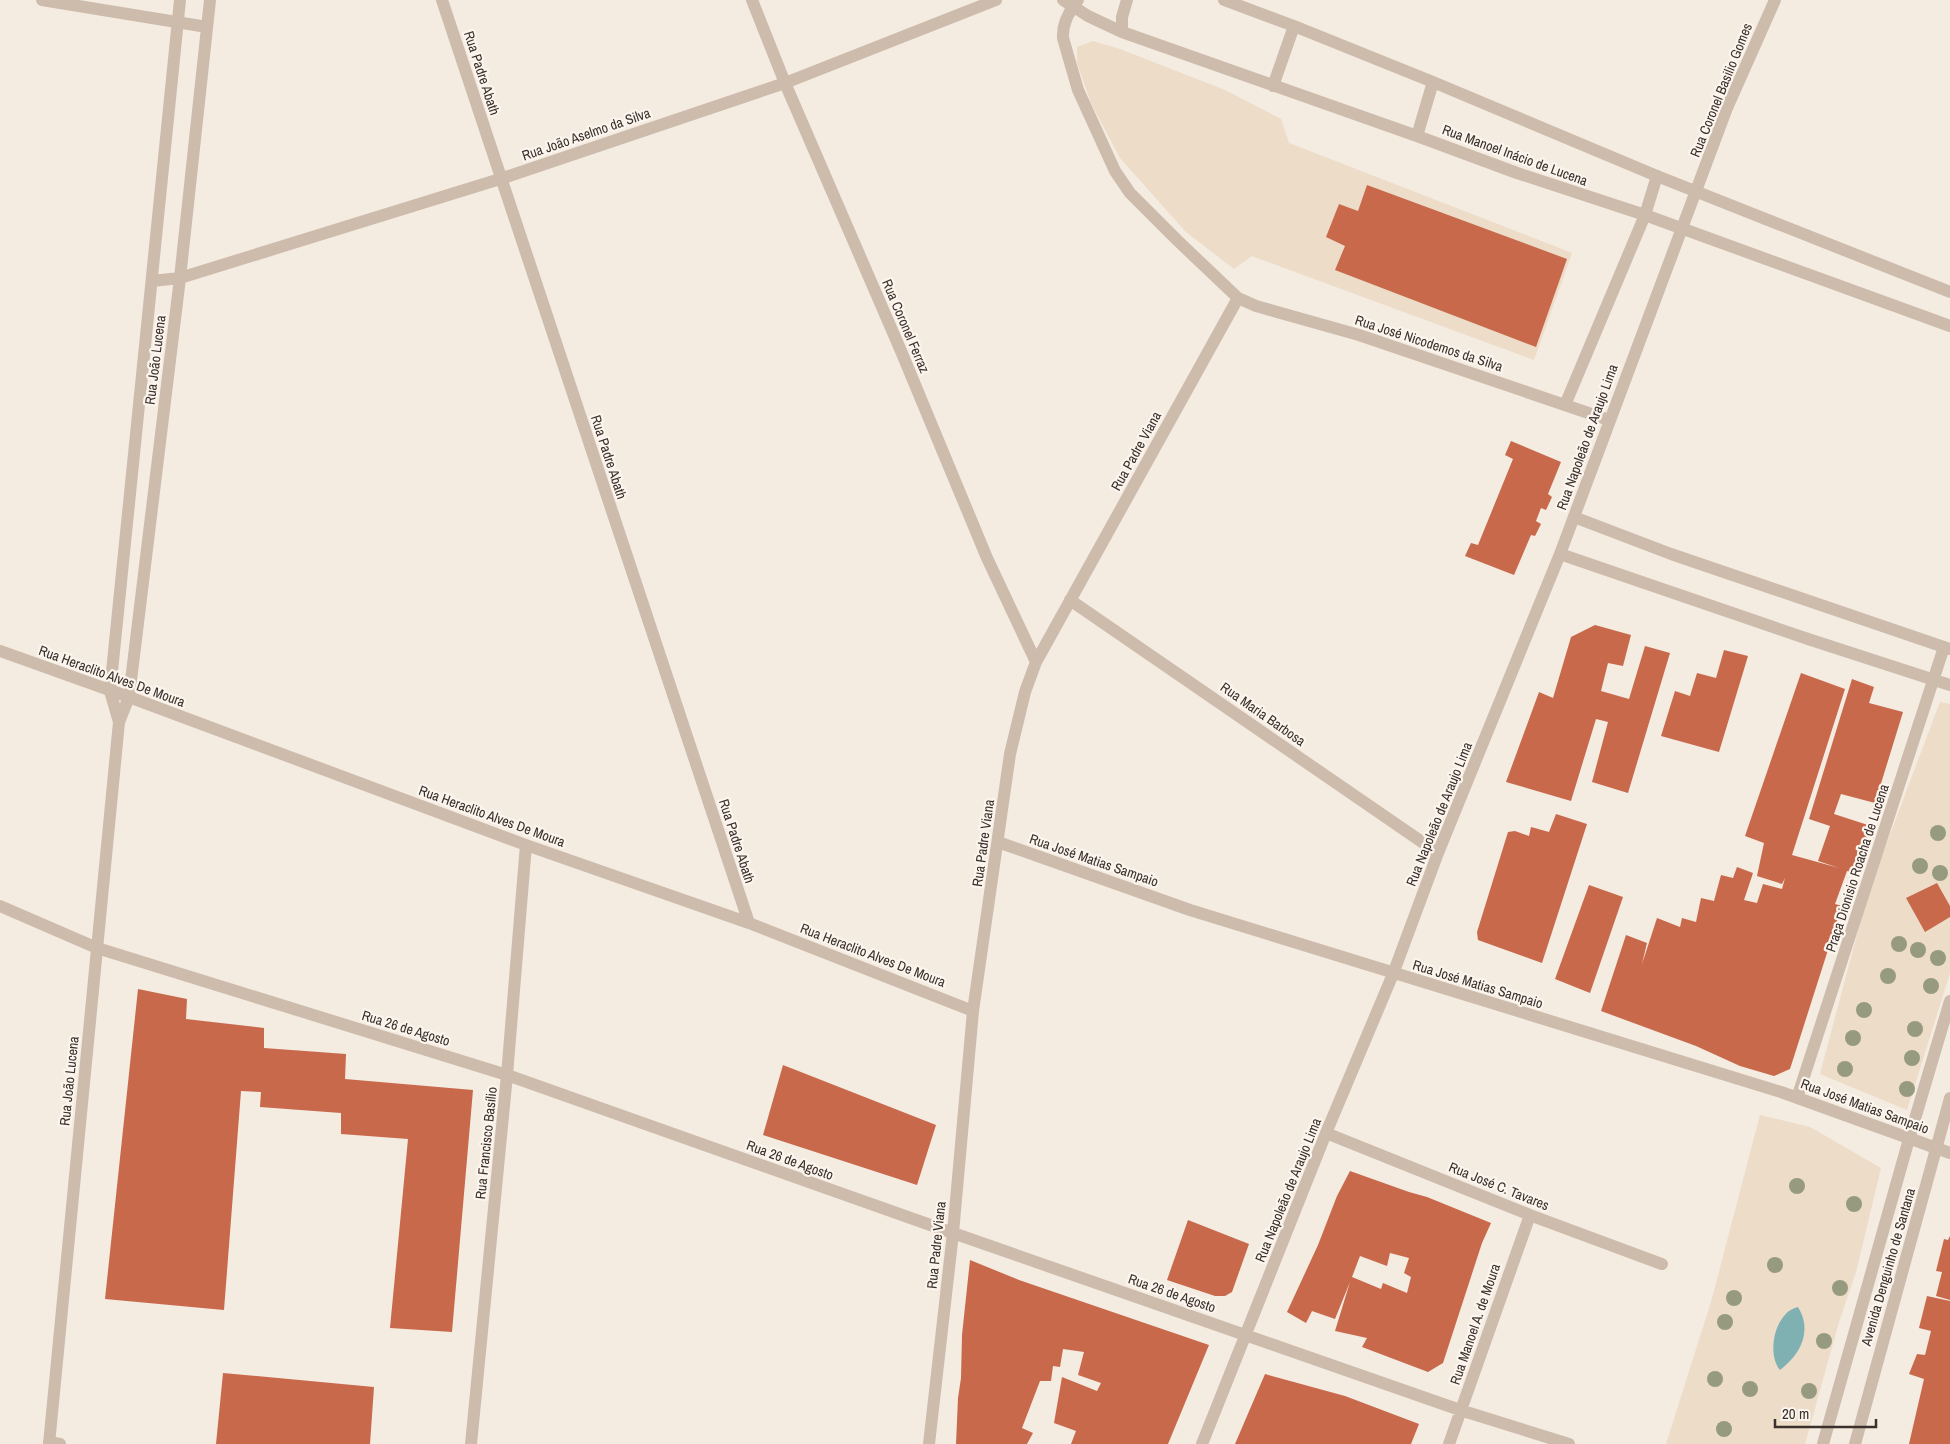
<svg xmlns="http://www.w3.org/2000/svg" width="1950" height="1444" font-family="'Archivo Narrow',sans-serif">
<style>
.plaza{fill:#ecdcc8}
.water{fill:#7fb0b2}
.building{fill:#c8694b;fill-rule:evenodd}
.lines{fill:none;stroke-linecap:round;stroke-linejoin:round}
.service{stroke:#cdbbac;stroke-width:12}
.minor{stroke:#cdbbac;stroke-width:12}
.tertiary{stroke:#cdbbac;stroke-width:12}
.tree{fill:#969b7f}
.labels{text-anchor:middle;stroke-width:4.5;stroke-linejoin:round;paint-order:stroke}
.street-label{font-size:14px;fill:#3b302b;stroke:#fbf5ee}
</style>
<rect width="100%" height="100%" fill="#f4ebe1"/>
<path class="plaza" d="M1093 41 1120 49 1225 90 1281 119 1289 143 1572 253 1534 360 1252 256 1234 269 1186 232 1120 158 1091 103 1077 63V47Z
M1940 702 1950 704V973L1907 1110 1820 1074 1869 890Z
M1760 1115 1810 1127 1881 1168 1856 1272 1839 1322 1805 1444H1666L1711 1302Z"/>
<path class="water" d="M1798 1307C1813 1331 1800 1355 1780 1370 1766 1353 1775 1312 1798 1307Z"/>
<path class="building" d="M1367 185 1567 259 1536 347 1335 270 1345 246 1326 237 1339 204 1358 211Z
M1511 441 1561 462 1548 494 1552 497 1546 510 1541 508 1536 521 1541 524 1535 536 1531 535 1514 575 1465 556 1471 543 1478 545 1513 459 1505 455Z
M1595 625 1631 635 1623 666 1608 663 1601 691 1629 699 1645 646 1670 653 1628 793 1592 782 1608 722 1596 719 1571 801 1506 782 1539 692 1553 698 1571 637Z
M1724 650 1748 656 1719 752 1661 736 1675 691 1690 696 1697 673 1716 678Z
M1801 673 1845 689 1792 855 1839 868 1818 861 1830 826 1809 819 1852 679 1874 687 1869 703 1903 712 1875 803 1841 794 1834 814 1871 826 1854 873 1847 871 1835 904 1842 906 1790 1069 1774 1076 1740 1066 1696 1046 1601 1011 1626 935 1647 943 1642 964 1657 918 1680 927 1682 918 1696 922 1701 898 1714 901 1721 875 1733 878 1737 867 1753 873 1744 900 1757 903 1763 884 1782 889 1785 878 1782 884 1757 876 1764 843 1745 836Z
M1556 814 1587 824 1542 963 1478 940 1477 932 1508 832 1515 831 1529 836 1531 827 1549 832Z
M1937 883 1950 906V917L1925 932 1906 898Z
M1589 885 1623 897 1590 993 1555 979Z
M138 989 187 999 186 1019 264 1028V1048L346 1054 345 1079 473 1090 452 1332 390 1328 408 1139 341 1134V1113L260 1107 261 1092 241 1091 224 1310 105 1299Z
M783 1065 936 1125 917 1185 763 1135Z
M1350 1171 1409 1192 1427 1197 1491 1223 1482 1243 1443 1363 1428 1372 1362 1347 1367 1338 1335 1331 1350 1282 1335 1319 1312 1311 1306 1323 1287 1312 1318 1245 1337 1196ZM1390 1253 1409 1258 1404 1273 1411 1277 1407 1293 1383 1283 1381 1289 1352 1277 1360 1256 1387 1266Z
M1188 1220 1249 1244 1232 1292 1225 1296H1215L1167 1280Z
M1950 1236V1300L1936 1296 1942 1272 1936 1271 1944 1239 1948 1240Z
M970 1260 1019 1280 1209 1345 1168 1444H1071L1076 1431 1054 1423 1062 1377 1097 1391 1101 1383 1078 1375 1084 1352 1063 1349 1060 1367 1053 1366 1051 1381H1040L1022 1428 1033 1433 1027 1444H956L958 1398 961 1378 962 1335Z
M1927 1296 1950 1301V1444H1909L1924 1379 1909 1374 1917 1354 1925 1355 1931 1331 1919 1328Z
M223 1373 374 1387 370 1444H216Z
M1265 1374 1345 1396 1419 1424 1411 1444H1235Z"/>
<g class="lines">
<path class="service" d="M49 1442 60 1444"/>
<path class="minor" d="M42 0 207 27
M442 0 749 923
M752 0 785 83 901 351 987 558 1036 662
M1078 0C1069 11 1062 23 1063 38L1078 90 1115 171 1130 193 1177 240 1238 298 1256 306 1359 335 1609 420
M152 281 180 278 500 179 785 83 996 0
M1565 405 1645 215 1657 176
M1574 517 1671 554 1950 649
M1560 554 1808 639 1950 685
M1070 600 1438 853
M0 651 129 697 526 845 749 923 973 1011
M119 722 110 691 180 0
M998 842 1190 910 1781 1092 1950 1153
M0 906 97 948 507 1075 953 1233 1460 1410 1569 1444
M1797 1098 1944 647
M1326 1133 1530 1215 1662 1264
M49 1444 119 722 129 697 180 278 210 0
M471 1444 507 1075 526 845
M929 1444 953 1233 973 1011 1010 754 1025 692 1036 662 1238 298
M1202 1444 1326 1133 1393 974 1438 853 1560 554 1727 108 1775 0
M1449 1444 1530 1215
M1823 1444 1909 1139 1950 1001
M1855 1444 1950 1098"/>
<path class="tertiary" d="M1063 0 1088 16 1122 32 1417 136 1517 173 1645 215 1950 326
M1224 0 1294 26 1433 82 1657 176 1950 292
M1122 32V17L1127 0
M1273 86 1294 26
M1417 136 1433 82"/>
</g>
<g class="tree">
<circle cx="1938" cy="833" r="8"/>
<circle cx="1920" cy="866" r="8"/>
<circle cx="1940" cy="873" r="8"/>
<circle cx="1899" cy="944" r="8"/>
<circle cx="1918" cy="950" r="8"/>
<circle cx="1938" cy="958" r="8"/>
<circle cx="1888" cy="976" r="8"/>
<circle cx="1931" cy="986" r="8"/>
<circle cx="1864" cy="1010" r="8"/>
<circle cx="1915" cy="1029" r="8"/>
<circle cx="1853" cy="1038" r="8"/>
<circle cx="1912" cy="1058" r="8"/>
<circle cx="1845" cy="1069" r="8"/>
<circle cx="1907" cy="1089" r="8"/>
<circle cx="1797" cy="1186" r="8"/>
<circle cx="1854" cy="1204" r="8"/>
<circle cx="1775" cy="1265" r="8"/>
<circle cx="1840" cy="1288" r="8"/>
<circle cx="1734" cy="1298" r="8"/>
<circle cx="1725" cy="1322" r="8"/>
<circle cx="1824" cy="1341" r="8"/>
<circle cx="1715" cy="1379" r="8"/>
<circle cx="1750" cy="1389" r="8"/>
<circle cx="1809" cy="1391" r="8"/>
<circle cx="1724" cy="1429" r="8"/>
</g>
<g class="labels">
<g class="street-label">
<text transform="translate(482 73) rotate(72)" y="5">Rua Padre Abath</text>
<text transform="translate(1721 90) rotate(-68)" y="5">Rua Coronel Basilio Gomes</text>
<text transform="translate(586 134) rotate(-19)" y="5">Rua João Aselmo da Silva</text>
<text transform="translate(1515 155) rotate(20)" y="5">Rua Manoel Inácio de Lucena</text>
<text transform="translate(906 326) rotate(67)" y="5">Rua Coronel Ferraz</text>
<text transform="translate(1429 343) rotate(18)" y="5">Rua José Nicodemos da Silva</text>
<text transform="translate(155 360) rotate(-83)" y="5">Rua João Lucena</text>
<text transform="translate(1587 437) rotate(-70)" y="5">Rua Napoleão de Araujo Lima</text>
<text transform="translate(1136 451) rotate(-61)" y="5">Rua Padre Viana</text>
<text transform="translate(609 457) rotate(72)" y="5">Rua Padre Abath</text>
<text transform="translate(112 676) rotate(20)" y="5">Rua Heraclito Alves De Moura</text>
<text transform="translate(1263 714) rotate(35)" y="5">Rua Maria Barbosa</text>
<text transform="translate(1439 814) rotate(-68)" y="5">Rua Napoleão de Araujo Lima</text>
<text transform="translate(492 816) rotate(20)" y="5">Rua Heraclito Alves De Moura</text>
<text transform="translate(737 841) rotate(72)" y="5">Rua Padre Abath</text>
<text transform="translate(983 843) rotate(-82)" y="5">Rua Padre Viana</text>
<text transform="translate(1094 860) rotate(19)" y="5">Rua José Matias Sampaio</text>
<text transform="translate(1857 868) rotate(-72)" y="5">Praça Dionisio Roacha de Lucena</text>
<text transform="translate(873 955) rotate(21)" y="5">Rua Heraclito Alves De Moura</text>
<text transform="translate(1478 984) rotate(17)" y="5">Rua José Matias Sampaio</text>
<text transform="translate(406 1028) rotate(17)" y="5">Rua 26 de Agosto</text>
<text transform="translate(69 1081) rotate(-84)" y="5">Rua João Lucena</text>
<text transform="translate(1865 1106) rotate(20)" y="5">Rua José Matias Sampaio</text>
<text transform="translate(486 1143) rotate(-84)" y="5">Rua Francisco Basílio</text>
<text transform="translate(790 1160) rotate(20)" y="5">Rua 26 de Agosto</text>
<text transform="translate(1499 1186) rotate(22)" y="5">Rua José C. Tavares</text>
<text transform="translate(1288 1190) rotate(-68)" y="5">Rua Napoleão de Araujo Lima</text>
<text transform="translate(936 1245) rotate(-84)" y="5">Rua Padre Viana</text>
<text transform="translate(1888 1267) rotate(-74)" y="5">Avenida Denguinho de Santana</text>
<text transform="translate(1172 1293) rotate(19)" y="5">Rua 26 de Agosto</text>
<text transform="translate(1475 1324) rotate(-71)" y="5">Rua Manoel A. de Moura</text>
</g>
</g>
<path d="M1775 1419v8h101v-8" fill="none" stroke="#3b302b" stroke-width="2.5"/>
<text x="1782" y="1419" font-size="15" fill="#3b302b" stroke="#fbf5ee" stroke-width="4" paint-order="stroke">20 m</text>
</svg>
